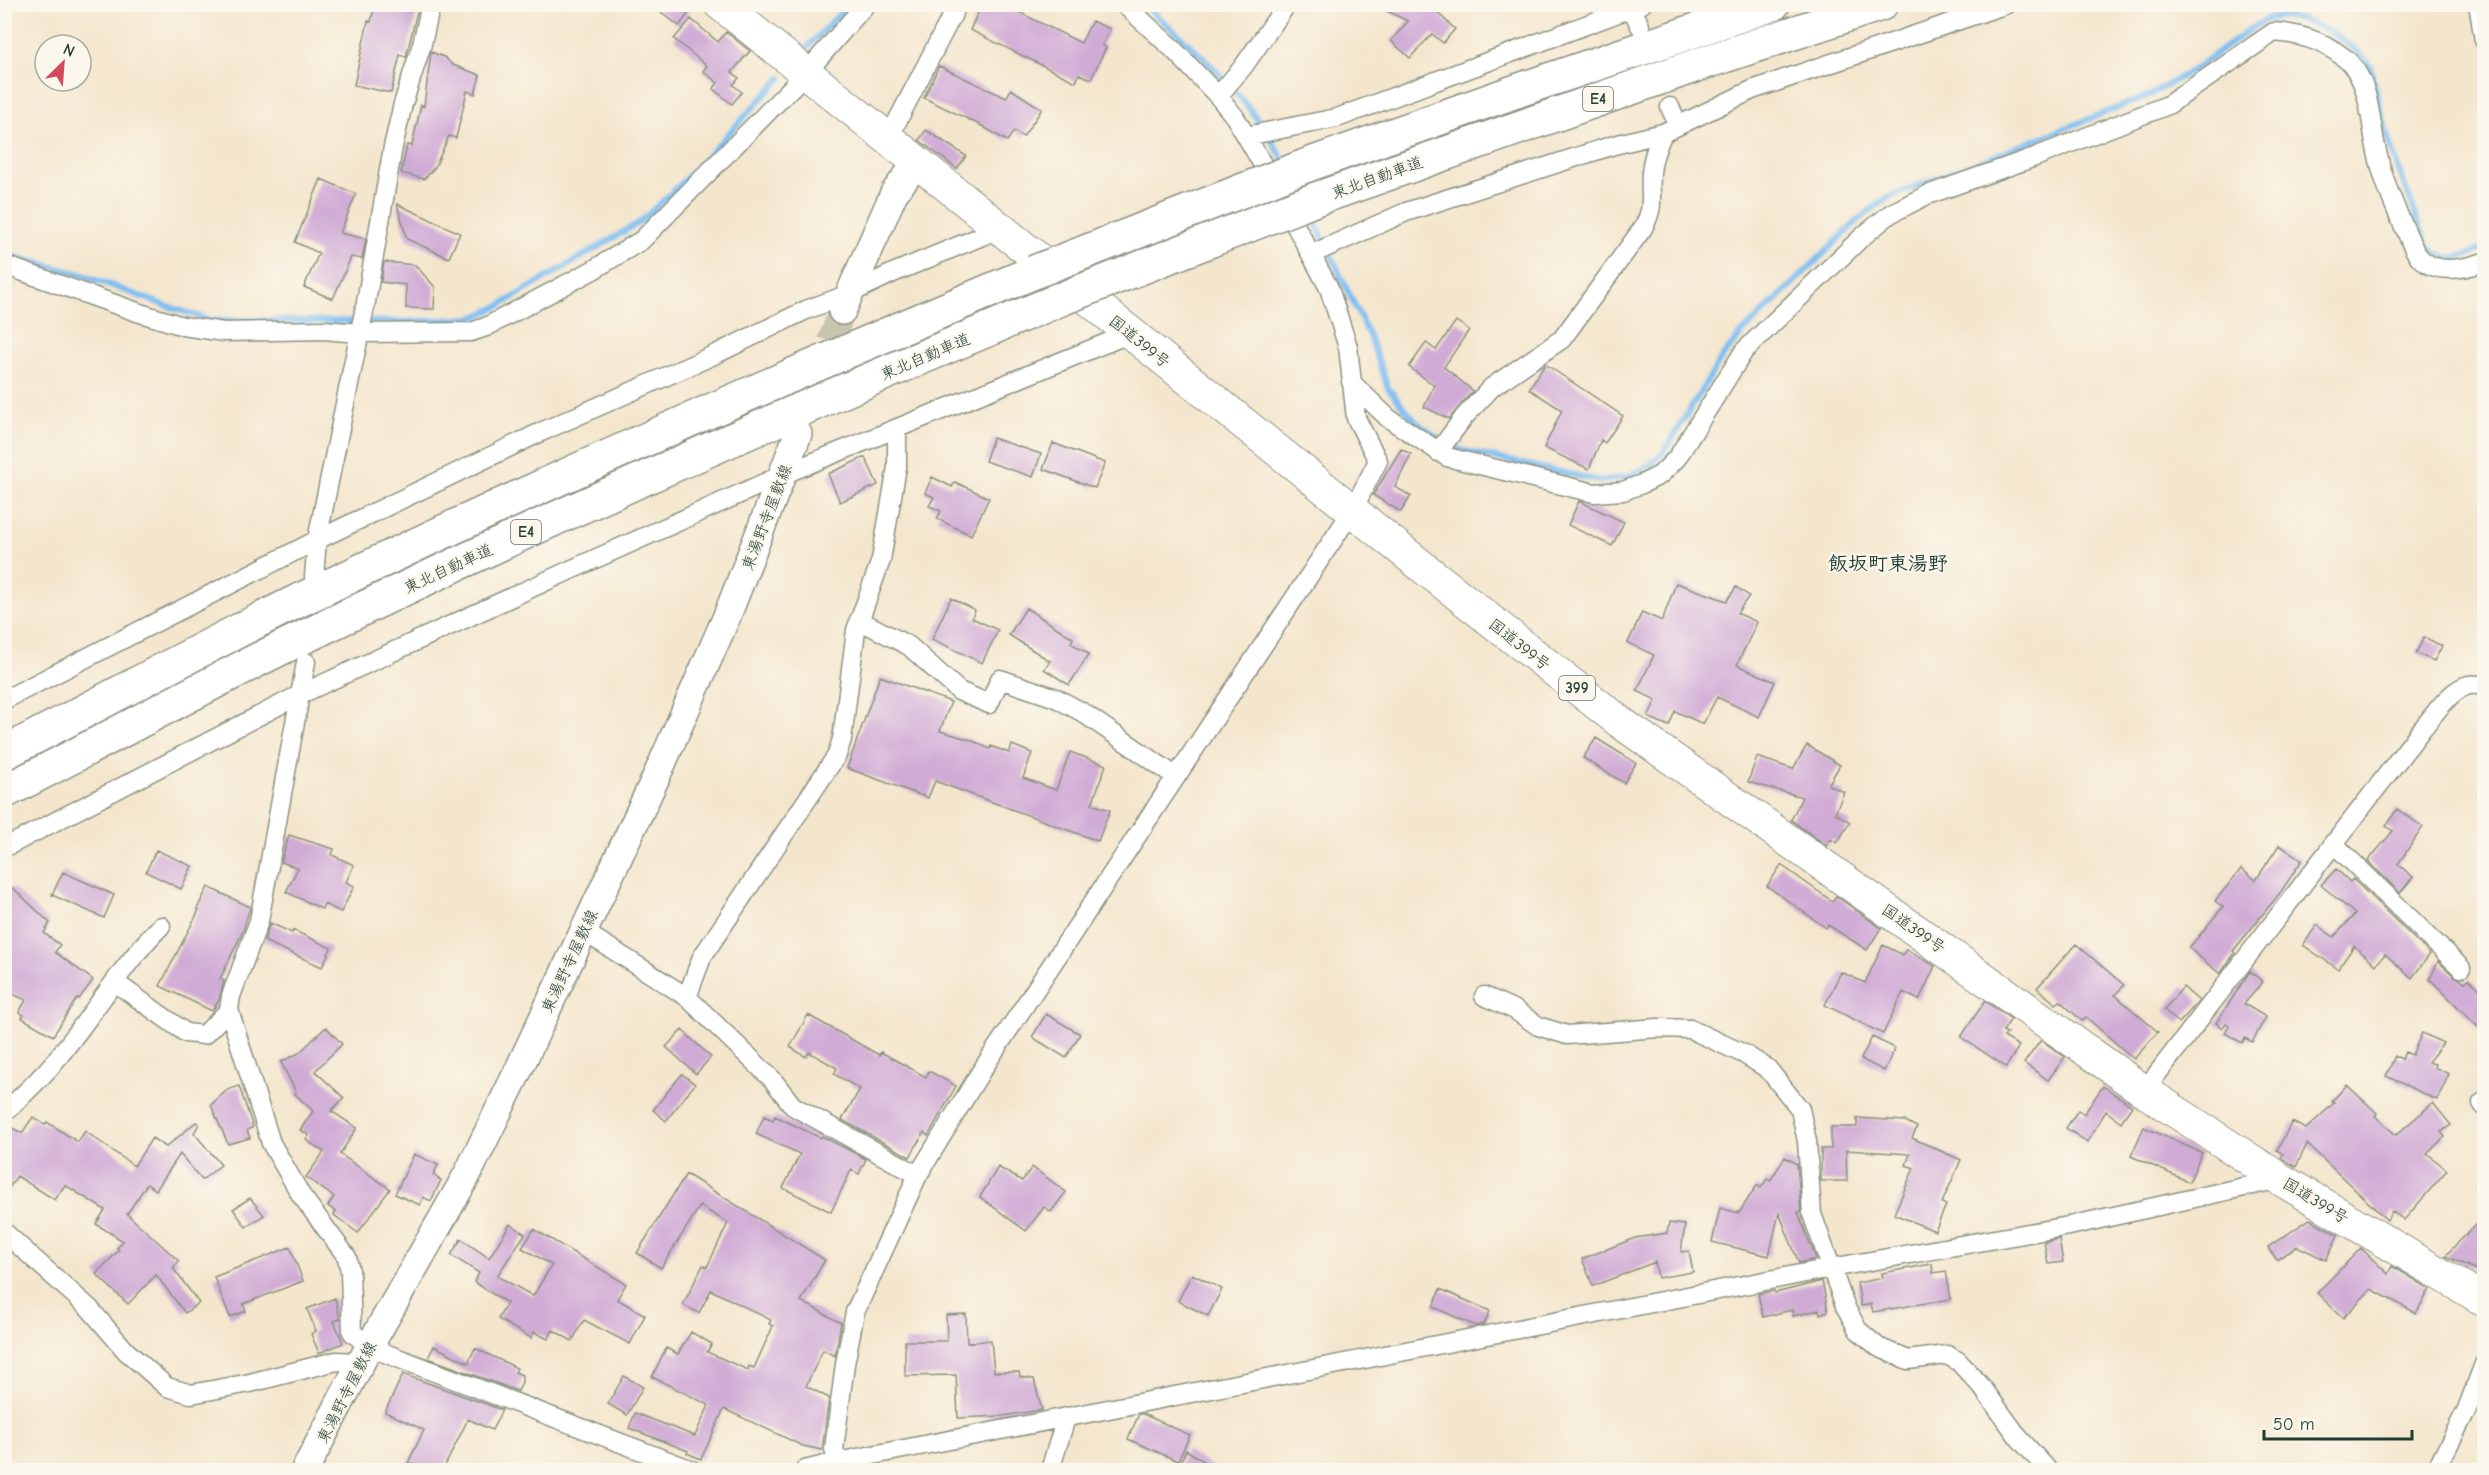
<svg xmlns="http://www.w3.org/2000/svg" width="2489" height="1475" font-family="'Comic Neue','Klee One',sans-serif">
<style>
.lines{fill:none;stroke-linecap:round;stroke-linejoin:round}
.stream{stroke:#7dbef2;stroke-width:6}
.building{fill:#d0abd6}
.secondary-tunnel{stroke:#c9c4ae;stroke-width:27;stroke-dasharray:27 14;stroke-linecap:butt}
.minor-casing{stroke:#8a9280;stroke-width:21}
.secondary-casing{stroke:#8a9280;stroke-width:30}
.trunk-casing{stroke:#8a9280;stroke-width:34}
.motorway-casing{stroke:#8a9280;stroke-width:36}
.minor{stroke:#fff;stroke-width:18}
.secondary{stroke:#fff;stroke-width:27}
.trunk{stroke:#fff;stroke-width:32}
.motorway{stroke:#fff;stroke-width:33}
.motorway-bridge-casing{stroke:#8a9280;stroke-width:36;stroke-linecap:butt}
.motorway-bridge{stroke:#fff;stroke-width:33}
.labels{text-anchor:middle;stroke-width:4.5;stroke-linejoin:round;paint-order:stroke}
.shield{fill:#fbf7ec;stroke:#61756b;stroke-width:1.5}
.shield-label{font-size:15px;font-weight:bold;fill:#1f3d34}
.street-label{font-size:16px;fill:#1f3d34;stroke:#fbf7ec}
.quarter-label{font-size:20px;font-weight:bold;fill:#1f3d34;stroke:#fbf7ec}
</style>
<rect width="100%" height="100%" fill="#fbf7ec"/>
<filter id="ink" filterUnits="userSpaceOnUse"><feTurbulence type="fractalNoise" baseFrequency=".0167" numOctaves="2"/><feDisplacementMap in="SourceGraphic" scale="12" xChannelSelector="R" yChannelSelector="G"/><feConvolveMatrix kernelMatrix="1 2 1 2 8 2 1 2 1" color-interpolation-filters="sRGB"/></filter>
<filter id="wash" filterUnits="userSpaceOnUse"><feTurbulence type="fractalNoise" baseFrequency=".008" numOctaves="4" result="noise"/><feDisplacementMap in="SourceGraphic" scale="24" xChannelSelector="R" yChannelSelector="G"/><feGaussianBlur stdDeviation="1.35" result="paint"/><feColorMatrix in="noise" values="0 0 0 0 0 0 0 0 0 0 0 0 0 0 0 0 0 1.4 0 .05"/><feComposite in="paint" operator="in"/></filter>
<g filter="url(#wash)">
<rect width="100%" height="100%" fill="#f4e6cd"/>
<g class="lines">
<path class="stream" d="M1143 4C1197 49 1251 99 1284 162
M801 54 849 4
M1310 211 1371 340 1388 388 1416 422 1437 438 1456 449 1600 481 1626 477 1649 466 1663 453 1722 357 1742 333 1859 219 1887 198 2150 95 2196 68 2252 28 2267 19 2283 16 2300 19 2331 32 2357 51 2370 66 2390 146 2428 248C2449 264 2462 256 2484 249
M4 254 83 275 164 305 210 320 407 322 473 318 499 306 640 222 679 186 781 78"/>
</g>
<g id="blocks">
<path class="building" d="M375 4H419L406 57 400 55 391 93 354 85 368 21 371 22Z
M651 4H679L689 13 679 26Z
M982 4H1002L1081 43 1092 21 1110 29 1102 45 1106 47 1091 79 1079 74 1076 82 970 30Z
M1372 4H1428L1455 29 1443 43 1432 34 1410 58 1391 41 1408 21Z
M691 19 718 42 726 32 750 51 732 72 739 78 733 85 742 92 732 104 713 89 718 83 703 71 707 66 674 39Z
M431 52 444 57 453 65 480 75 475 94 467 91 456 138 449 136 435 167 424 179 401 173 407 145 412 146 421 105 424 106Z
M939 66 1006 98 1011 89 1042 109 1023 137 1014 131 1007 141 982 126 924 98Z
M926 130 966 156 957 169 919 140Z
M321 179 356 194 340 233 366 239 362 259 351 257 333 299 304 287 319 253 295 242Z
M397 204 460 233 449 258 407 239Z
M384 262 415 265 435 287 434 309 406 308V285L381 282Z
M1456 321 1469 330 1444 367 1473 391 1449 419 1424 407 1434 385 1409 367 1426 343 1436 350Z
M1545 364 1623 416 1605 443 1601 440 1589 469 1544 448 1562 410 1529 389Z
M993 438 1041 454 1033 477 985 461Z
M1053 443 1105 463 1095 488 1043 469Z
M1401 449 1411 454 1395 487 1411 496 1401 512 1373 495Z
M865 457 878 485 840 502 828 474Z
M932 477 952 487 955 482 989 498 971 535 937 519 941 511 929 506 934 497 925 493Z
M1579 501 1624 522 1612 546 1568 525Z
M1676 583 1727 601 1736 587 1749 596 1737 613 1757 622 1737 665 1775 682 1759 717 1717 697 1703 724 1675 711 1669 726 1648 717 1656 700 1637 691 1654 655 1628 643 1642 612 1662 621Z
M951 598 975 610 972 618 998 630 982 663 932 639Z
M1026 608 1073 638 1071 643 1089 654 1069 685 1044 669 1050 661 1009 635Z
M2424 637 2442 646 2434 661 2416 653Z
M880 676 951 702 940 731 971 740 990 749 991 746 1009 753 1012 745 1032 753 1023 778 1056 790 1070 752 1106 765 1092 804 1110 810 1098 841 935 781 928 798 847 768Z
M1596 738 1636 763 1624 783 1583 758Z
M1807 745 1840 765 1828 785 1844 792 1835 813 1850 822 1837 843 1830 839 1827 846 1791 820 1802 797 1748 782 1757 757 1793 769Z
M2397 809 2423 827 2398 864 2413 877 2400 893 2368 861 2393 831 2386 826Z
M289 835 334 849 332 855 354 865 346 882 354 886 341 912 324 904 322 909 286 892 298 868 281 862Z
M2279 845 2302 860 2280 893 2233 951 2235 953 2220 974 2189 948 2223 907 2215 901 2241 869 2256 880Z
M156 850 192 866 181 889 146 872Z
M1781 865 1832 901 1836 896 1881 928 1867 950 1828 925 1826 928 1767 886Z
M2336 869 2350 882 2353 879 2430 954 2412 978 2385 954 2376 965 2354 946 2338 969 2303 945 2317 925 2334 937 2355 914 2321 885Z
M63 872 114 895 104 918 52 895Z
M208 887 250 907 243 931 220 979 224 981 219 1000 212 1011 160 986 199 910 197 909Z
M13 888 50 923 44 933 60 945 55 952 93 980 79 999 77 998 53 1036 22 1018 24 1015 19 1012 26 1000 4 990V896Z
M270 923 292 933 293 930 331 948 322 967 264 941Z
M2076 944 2124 985 2115 995 2158 1032 2134 1059 2086 1017 2082 1021 2060 1001 2056 1004 2037 988Z
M1883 945 1903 955 1906 949 1935 966 1919 1000 1903 992 1883 1034 1825 1005 1841 972 1865 983Z
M2438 961 2454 976 2465 982 2469 979 2484 993V1033L2430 979Z
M2250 971 2263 982 2244 1004 2266 1017 2252 1042 2245 1038 2242 1043 2225 1033 2229 1025 2226 1023 2222 1028 2216 1023Z
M2183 987 2199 1001 2179 1023 2164 1010Z
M1985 1001 2011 1019 2003 1031 2007 1033 2004 1037 2019 1046 2006 1067 1961 1037Z
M1046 1014 1080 1034 1066 1058 1032 1037Z
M808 1015 879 1055 881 1052 926 1077 929 1071 956 1086 928 1136 924 1132 910 1157 842 1120 860 1089 834 1074 837 1068 809 1052 806 1057 790 1047Z
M326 1027 342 1044 315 1071 344 1098 331 1111 357 1128 340 1154 390 1189 358 1233 334 1215 336 1212 328 1206 334 1197 306 1177 324 1152 306 1140 309 1135 300 1130 313 1111 295 1094 296 1092 281 1062 299 1053Z
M682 1030 711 1057 696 1074 666 1047Z
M2422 1033 2443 1043 2428 1062 2435 1064 2434 1067 2449 1074 2437 1100 2386 1076 2395 1056 2402 1059 2405 1052 2412 1055Z
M1872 1037 1895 1048 1884 1071 1861 1059Z
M2041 1040 2065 1057 2048 1080 2024 1063Z
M682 1074 695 1084 666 1121 653 1110Z
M2347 1085 2377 1113 2375 1116 2396 1135 2433 1103 2451 1125 2441 1132 2445 1137 2427 1153 2447 1170 2404 1220 2392 1211 2387 1220 2307 1144 2296 1167 2281 1158 2283 1154 2277 1150 2292 1122 2306 1129 2334 1103 2332 1101Z
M239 1086 253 1127 247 1130 250 1138 228 1144 211 1105 227 1090Z
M2103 1086 2132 1106 2121 1122 2106 1111 2087 1142 2066 1128 2078 1110 2084 1114Z
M764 1116 773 1120 775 1116 821 1138 822 1136 866 1159 859 1174 851 1170 831 1212 783 1188 800 1154 756 1134Z
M33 1117 45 1125 47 1122 78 1142 85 1131 134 1166 152 1138 166 1147 196 1122 199 1124 194 1133 221 1165 202 1180 180 1154 156 1190 147 1184 127 1214 179 1261 173 1268 199 1303 185 1313 156 1275 128 1304 96 1274 119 1250 117 1248 123 1241 96 1224 105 1210 65 1185 55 1200 17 1176 4 1195V1124L22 1133Z
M1857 1118 1905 1121 1917 1127 1912 1138 1961 1160 1942 1203 1946 1205 1935 1231 1894 1214 1914 1168 1906 1165 1910 1154 1846 1150 1847 1181H1821V1149H1831V1127H1857Z
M2144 1127 2202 1153 2189 1182 2131 1156Z
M414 1154 438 1165 433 1175 441 1180 431 1201 423 1197 420 1205 395 1194Z
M1785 1157 1797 1164 1801 1212H1798L1816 1259 1799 1263 1779 1213 1769 1256 1712 1242 1720 1208 1739 1213 1757 1185 1761 1188 1767 1179 1770 1181Z
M998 1167 1022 1181 1032 1167 1066 1192 1051 1212 1044 1207 1026 1231 980 1197Z
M686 1174 825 1260 801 1301 841 1323 835 1356 823 1350 806 1386 829 1398 822 1450 803 1446 724 1409 701 1459 687 1453 688 1451 629 1428 635 1413 695 1436 709 1405 652 1377 666 1348 678 1354 691 1332 712 1344 707 1352 748 1370 749 1366 754 1368 773 1326 769 1324 771 1320 711 1290 699 1313 683 1305 703 1265 707 1267 728 1223 700 1206 661 1268 637 1253Z
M250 1198 264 1215 246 1227 233 1209Z
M2484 1216V1262L2481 1272 2445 1256Z
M2310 1219 2338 1235 2326 1260 2297 1246 2277 1260 2268 1247Z
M1669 1223 1685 1225 1681 1252 1689 1251 1693 1272 1658 1278 1655 1262 1593 1286 1582 1259 1635 1238 1667 1233Z
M510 1224 525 1234 497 1276 533 1296 552 1265 522 1248 534 1229 626 1284 617 1299 645 1315 630 1344 584 1320 572 1341 553 1330 548 1339 534 1332 531 1338 498 1319 507 1303 474 1282 479 1273 451 1255 461 1239 489 1258Z
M2059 1239 2063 1262 2048 1264 2044 1242Z
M290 1247 303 1281 243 1304 246 1311 230 1317 214 1277Z
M2361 1248 2388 1274 2392 1266 2430 1289 2416 1313 2371 1289 2343 1318 2317 1293Z
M1932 1264 1933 1273 1946 1271 1951 1299 1873 1312 1871 1304 1861 1306 1857 1283 1883 1278 1882 1273Z
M1192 1274 1222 1289 1208 1316 1178 1301Z
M1822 1281 1828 1311 1820 1314 1819 1310 1793 1316 1792 1310 1763 1317 1758 1294 1774 1291 1775 1293Z
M1440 1289 1490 1311 1484 1324 1476 1326 1433 1307Z
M335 1298 340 1319 334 1321 343 1343 319 1353 311 1334 316 1331 307 1309Z
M966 1314 967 1343 991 1340 994 1372H1019L1020 1377 1034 1379 1042 1410 1002 1416 958 1418 956 1375 905 1376V1341H947L946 1315Z
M434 1346 468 1363 475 1348 517 1368 515 1372 522 1375V1382L518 1391 512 1389 428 1358Z
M403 1374 502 1410 492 1430 468 1419 443 1470H423L408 1463 424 1430 385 1412Z
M624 1376 643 1387 627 1415 608 1404Z
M1139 1414H1143L1190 1435 1178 1461 1128 1439Z
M1186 1450 1218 1470H1177Z"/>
</g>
</g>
<g filter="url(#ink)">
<use href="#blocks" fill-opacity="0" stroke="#8a9280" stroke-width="1.5"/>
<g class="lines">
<path class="secondary-tunnel" d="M803 419 842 311"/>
<defs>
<path id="minor" d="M2478 4 2484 40
M1632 8 1640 26
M1218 96 1243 67 1287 4
M1670 107 1678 125
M1246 136 1337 118 1642 4
M888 139 958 4
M1312 254 1406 212 1614 145 1663 133 1752 90 2007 4
M4 265 140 313 183 326 224 332 324 330 358 333 471 332 486 327 593 270 642 240 806 73 866 4
M1351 382 1388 418 1447 457 1594 493 1623 491 1642 484 1660 475 1677 458 1744 351 1862 237 1890 214 1927 195 2035 157 2168 105 2274 32C2301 34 2329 43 2349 62 2371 84 2370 124 2377 152 2383 179 2393 204 2405 229 2409 237 2412 247 2417 254 2432 276 2464 269 2484 262
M1438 452 1464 417 1492 387 1562 339 1643 228C1656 204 1649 198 1651 173 1652 158 1657 146 1663 133
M314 577 317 540 366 302 393 147 403 104 422 44 431 4
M859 620 909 646 959 691 989 704 1000 679 1056 698 1082 712 1175 776
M306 662 259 921 231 996 229 1010 271 1143 301 1195 347 1257 350 1271 352 1332 369 1347 692 1470
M4 700 317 540 541 432 716 354 806 310 849 294 893 273 999 229
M2333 843 2461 968
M4 848 299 695 566 572 782 475 1131 333
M583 931 687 997 772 1079 793 1106 918 1175
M116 983 186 1033 204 1035 229 1010
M1484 996 1515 1010 1538 1026 1567 1035 1658 1028 1690 1029 1744 1054 1768 1069 1800 1109 1807 1141 1812 1214 1845 1306 1858 1330 1878 1347 1908 1360 1947 1355 1958 1361 1982 1387 2019 1438 2048 1470
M687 997 702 957 837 755 842 739 856 630 881 560 897 467V428
M2144 1091 2422 729C2437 712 2458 675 2484 687
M2482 1103 2484 1106
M4 1113C20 1098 36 1083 50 1067 89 1022 119 968 161 926
M4 1232 90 1309 126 1351 167 1387 191 1394 250 1383 336 1361 360 1362
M837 1462 834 1449 845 1364 855 1312 918 1175 980 1073 1352 511 1378 461 1356 418 1348 347 1329 288 1259 158 1235 117 1218 96 1173 49 1124 4
M805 1470 837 1462 1831 1268 2069 1226 2280 1179
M1050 1470 1066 1418
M2436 1470 2467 1409 2484 1364"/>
<path id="secondary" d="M842 311 894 193 917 163
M305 1470 369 1347 467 1175 517 1073 657 775 727 616 798 434"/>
<path id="trunk" d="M720 4 1424 568 1620 722 2144 1091 2280 1179 2484 1300"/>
<path id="motorway" d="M1305 166 1525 88 1773 4
M1316 199 1694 66 1881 4
M4 753C104 702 203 647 304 598 544 482 788 375 1034 272
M4 792C105 741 204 685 306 636 554 515 806 405 1061 299"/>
</defs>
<use href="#minor" class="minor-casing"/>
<use href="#secondary" class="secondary-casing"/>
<use href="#trunk" class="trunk-casing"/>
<use href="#motorway" class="motorway-casing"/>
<use href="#minor" class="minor"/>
<use href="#secondary" class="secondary"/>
<use href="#trunk" class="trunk"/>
<use href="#motorway" class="motorway"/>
<defs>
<path id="motorway-bridge" d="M1034 272 1305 166
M1061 299 1316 199"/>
</defs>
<use href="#motorway-bridge" class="motorway-bridge-casing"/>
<use href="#motorway-bridge" class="motorway-bridge"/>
</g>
</g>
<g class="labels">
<g class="shield">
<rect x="1583" y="87" width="30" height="24" rx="4.5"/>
<rect x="511" y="520" width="30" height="24" rx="4.5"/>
<rect x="1559" y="676" width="36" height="24" rx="4.5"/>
</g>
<g class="shield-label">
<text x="1598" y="104">E4</text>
<text x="526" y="537">E4</text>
<text x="1577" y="693">399</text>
</g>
<g class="street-label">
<text transform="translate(1377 177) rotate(-20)" y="6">東北自動車道</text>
<text transform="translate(1140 341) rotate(39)" y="6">国道399号</text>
<text transform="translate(925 356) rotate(-23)" y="6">東北自動車道</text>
<text transform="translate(766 517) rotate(-69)" y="6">東湯野寺屋敷線</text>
<text transform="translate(448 568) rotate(-25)" y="6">東北自動車道</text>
<text transform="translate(1520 644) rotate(38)" y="6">国道399号</text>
<text transform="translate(1914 928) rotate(35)" y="6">国道399号</text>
<text transform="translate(569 961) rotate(-65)" y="6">東湯野寺屋敷線</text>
<text transform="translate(2316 1200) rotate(31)" y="6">国道399号</text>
<text transform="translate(346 1392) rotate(-63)" y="6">東湯野寺屋敷線</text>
</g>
<g class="quarter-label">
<text x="1888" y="570">飯坂町東湯野</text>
</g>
</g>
<rect width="2489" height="1475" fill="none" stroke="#fbf7ec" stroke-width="24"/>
<g transform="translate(63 63) rotate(25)"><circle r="28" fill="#fbf7ec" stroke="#a3ada2" stroke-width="1.5"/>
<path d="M0-4.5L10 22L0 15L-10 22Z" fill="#d1495b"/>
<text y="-9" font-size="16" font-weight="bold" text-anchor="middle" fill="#1f3d34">N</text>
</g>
<path d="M2264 1430v9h148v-9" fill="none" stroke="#1f3d34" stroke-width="3"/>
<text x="2273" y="1430" font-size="18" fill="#1f3d34" stroke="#fbf7ec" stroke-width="4.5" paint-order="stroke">50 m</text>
</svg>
